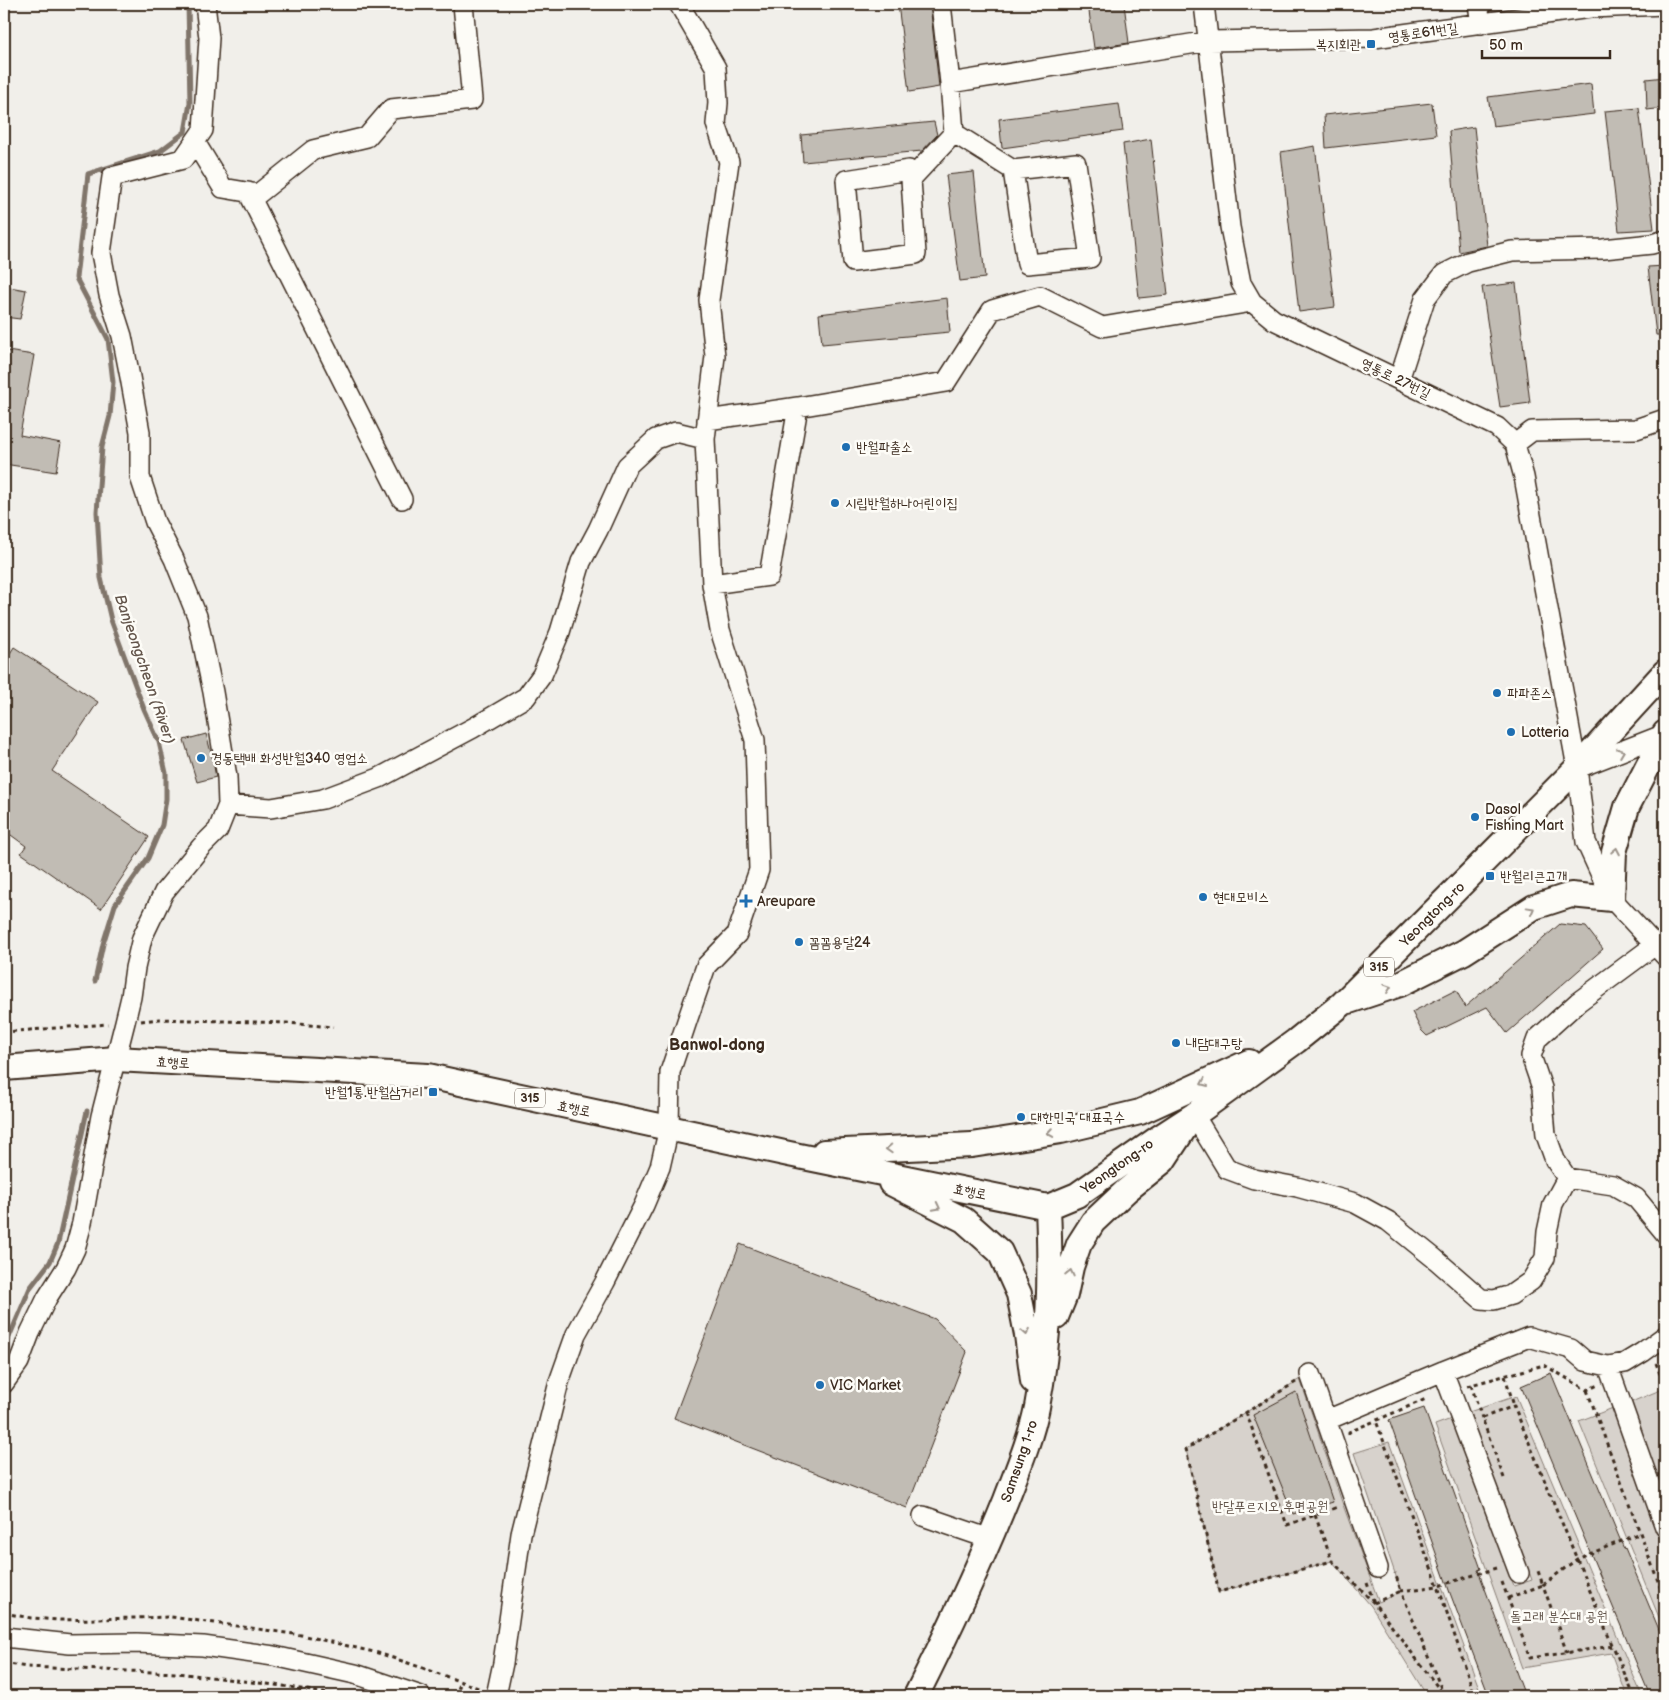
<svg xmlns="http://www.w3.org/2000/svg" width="1669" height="1700" font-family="'Balsamiq Sans','Poor Story',sans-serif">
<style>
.green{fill:#d7d2cc;stroke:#897e75}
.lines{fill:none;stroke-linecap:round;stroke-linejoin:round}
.stream{stroke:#80746b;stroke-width:5}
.building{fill:#c1bcb4;stroke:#3b2a1e}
.minor-casing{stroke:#3b2a1e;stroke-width:22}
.major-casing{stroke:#3b2a1e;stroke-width:28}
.path{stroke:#3b2a1e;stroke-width:3;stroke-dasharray:4 4;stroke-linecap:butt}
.minor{stroke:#fdfcf7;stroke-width:19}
.major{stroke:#fdfcf7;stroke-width:24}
.oneway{stroke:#9c938a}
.poi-dot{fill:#1f6fb2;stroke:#fdfcf7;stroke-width:2}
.labels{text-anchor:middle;stroke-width:5;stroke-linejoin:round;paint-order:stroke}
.shield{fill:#fdfcf7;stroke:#75695f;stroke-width:1}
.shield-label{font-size:12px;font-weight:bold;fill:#3b2a1e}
.street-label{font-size:14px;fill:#3b2a1e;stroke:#fdfcf7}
.poi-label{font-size:14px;fill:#3b2a1e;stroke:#fdfcf7;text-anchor:start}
.park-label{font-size:14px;fill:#62544a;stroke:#fdfcf7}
.water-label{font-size:15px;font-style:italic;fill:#63554b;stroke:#fdfcf7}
.quarter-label{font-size:16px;font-weight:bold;fill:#3b2a1e;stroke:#fdfcf7}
</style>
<rect width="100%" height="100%" fill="#f1efea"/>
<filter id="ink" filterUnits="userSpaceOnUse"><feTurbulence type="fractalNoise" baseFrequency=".02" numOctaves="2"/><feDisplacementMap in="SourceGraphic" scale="10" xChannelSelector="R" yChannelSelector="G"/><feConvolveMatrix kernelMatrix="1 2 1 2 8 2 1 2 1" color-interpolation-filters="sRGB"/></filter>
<g filter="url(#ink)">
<path class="green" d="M1300 1379 1343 1505 1379 1602 1401 1591 1354 1453 1389 1442 1482 1696H1427L1371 1606 1332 1561 1219 1592 1186 1449Z
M1665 1388V1488L1661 1490 1629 1403Z
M1516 1396 1642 1696H1627L1611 1653 1522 1668 1435 1425 1454 1418 1514 1586 1532 1580 1469 1412Z
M1613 1408 1665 1550V1632L1579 1421Z"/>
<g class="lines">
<path class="stream" d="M95 981 103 944 115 905 148 858 162 825 166 799V773L159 742 144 709 111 620 101 578 97 512 102 447 110 416 113 382 108 339 76 278 88 174 160 151 185 132 190 103 188 4
M4 1349 30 1288 50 1262 58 1243 87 1111"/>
</g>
<path class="building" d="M898 4H930L939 87 909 92Z
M1088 4H1124L1129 43 1094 48Z
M1665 77V108L1647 110 1646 79Z
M1591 84 1594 114 1493 126 1488 97Z
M1432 103 1436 135 1326 148 1324 115Z
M1119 104 1123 131 1002 148 999 119Z
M1639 108 1654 229 1619 231 1605 111Z
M934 122 937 135 922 151 803 162 801 135Z
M1474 127 1487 246 1459 252 1449 131Z
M1151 139 1168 295 1139 298 1123 144Z
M1315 146 1335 307 1299 312 1281 152Z
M974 172 985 278 960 281 946 175Z
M1665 266V335H1656L1648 267Z
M1516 283 1530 403 1500 407 1482 287Z
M4 286 26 290 20 319 4 317Z
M947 298 950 332 822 344 819 314Z
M7 351 34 355 20 435 61 443 56 472 4 464V367Z
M14 647 98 702 52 771 149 837 101 909 21 853 26 846 4 830V663Z
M206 734 212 756 216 777 197 782 184 740Z
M1560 924 1586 927 1603 949 1507 1033 1487 1007 1427 1036 1421 1030 1412 1012 1456 990 1465 1007Z
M740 1244 935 1319 967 1352 907 1508 674 1418Z
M1551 1373 1624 1549 1625 1548 1665 1644V1696H1650L1521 1386Z
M1296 1392 1333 1502 1293 1514 1253 1415Z
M1424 1408 1481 1569 1478 1570 1525 1696H1489L1450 1593 1389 1420Z"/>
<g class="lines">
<defs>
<path id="minor" d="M941 4 950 83 1209 41 1374 38 1590 8 1665 5
M1204 4 1230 227 1241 283 1252 302 1274 320 1497 427 1515 444 1524 477 1577 768 1586 842 1612 899 1665 956
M1478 4 1481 24
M954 133 1013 170 1076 163 1090 258 1027 264 1013 170
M195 142 223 188 258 194 313 150 367 137 391 109 472 100 463 4
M911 179 909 170 846 180 853 262 916 254 911 179 954 133 950 83
M248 192 402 499
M1399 380 1425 299 1444 274 1468 262 1512 251 1603 249 1652 244 1665 240
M707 420 798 407
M1515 444 1532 431 1636 429 1665 419
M712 584 769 576 798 407 946 382 992 310 1040 296 1102 327 1252 302
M1578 768 1665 734
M228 805 271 808 323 799 379 778 473 728 526 697 542 675 560 632 581 562 598 530 627 466 656 439 676 432 705 439
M1194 1115 1227 1169 1254 1179 1297 1187 1355 1203 1388 1221 1434 1258 1481 1299 1494 1300 1511 1295 1531 1281 1545 1258 1547 1232 1553 1204 1567 1178 1555 1160 1546 1135 1542 1088 1531 1056 1537 1039 1578 1002 1655 945
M1567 1178 1613 1185 1636 1198 1665 1233
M1608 1366 1665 1527
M1443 1371 1519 1573
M1310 1374 1378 1568
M4 1383 19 1362 30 1333 47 1298 66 1268 75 1249 82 1223 101 1116 125 1022 131 997 135 968 142 938 164 892 201 847 218 830 228 805 227 777 213 692 197 616 174 559 155 522 140 477V432L130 377 122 336 109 295 101 253 112 177 183 159 203 130 209 38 205 4
M1327 1420 1443 1371 1529 1337 1571 1349 1585 1361 1608 1366 1625 1363 1643 1352 1665 1336
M923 1516 990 1539
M4 1637 70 1644 137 1643 203 1646 274 1656 355 1674 421 1696
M496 1696 503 1663 521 1534 559 1382 576 1334 605 1282 644 1205 660 1167 669 1128 670 1072 687 1021 706 966 737 934 759 870 755 740 720 630 712 584 705 439 715 356 709 300 729 162 716 124 718 103 716 68 679 4"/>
<path id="major" d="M1349 1001 1400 984 1464 952 1534 907 1571 895 1612 899 1614 852 1627 807 1665 733
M4 1068 116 1059 428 1076 789 1154 1048 1207
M824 1152 972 1145 1061 1131 1140 1112 1249 1062
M891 1183 964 1220 1000 1252 1019 1294 1027 1335 1033 1381
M1048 1207 1077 1195 1160 1137 1194 1115 1296 1041 1342 1004 1577 768 1665 672
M1056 1317 1065 1295 1071 1267 1079 1244 1093 1222 1127 1190 1163 1161 1188 1123
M916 1696C948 1632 979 1567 1006 1500 1017 1471 1031 1438 1037 1407 1050 1339 1051 1276 1048 1207"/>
</defs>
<use href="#minor" class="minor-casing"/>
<use href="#major" class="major-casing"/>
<path class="path" d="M141 1021 160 1019 287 1023 333 1027
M4 1032 108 1024
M1656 1363 1665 1388
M1505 1376 1514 1406
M1296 1382 1186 1449 1219 1592 1332 1561 1374 1603 1443 1694 1474 1693 1438 1586 1376 1421
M1471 1385 1482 1418
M1467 1386 1544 1365 1587 1390 1598 1385
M1587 1390 1665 1600
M1246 1412 1287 1525 1338 1507
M1349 1434V1432L1426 1399
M1504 1478 1482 1418 1514 1406 1613 1647
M1315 1515 1332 1561
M1502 1582 1530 1658 1613 1646 1634 1696
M1367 1583 1374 1603
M1508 1598 1543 1585 1538 1571
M1374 1603 1401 1591 1395 1573
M4 1613 31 1618 60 1620 171 1617 301 1635 378 1653 420 1667 481 1689
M1567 1653 1543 1585 1577 1559 1641 1533
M4 1663 26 1667 178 1673 283 1686 341 1696
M1441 1688 1401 1591 1438 1586 1497 1568
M455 1696 461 1682"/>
<use href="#minor" class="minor"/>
<use href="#major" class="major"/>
</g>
<defs><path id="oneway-chevron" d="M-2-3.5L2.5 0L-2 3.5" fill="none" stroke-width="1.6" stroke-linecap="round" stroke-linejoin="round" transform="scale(1.25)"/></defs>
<g class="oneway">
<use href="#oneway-chevron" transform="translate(1621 752) rotate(-21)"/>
<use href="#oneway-chevron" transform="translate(1616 851) rotate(-79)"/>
<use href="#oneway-chevron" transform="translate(1531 910) rotate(-29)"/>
<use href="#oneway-chevron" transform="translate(1388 988) rotate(-19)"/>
<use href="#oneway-chevron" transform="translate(1204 1083) rotate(156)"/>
<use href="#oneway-chevron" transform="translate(1050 1133) rotate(171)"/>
<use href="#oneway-chevron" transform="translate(889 1149) rotate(177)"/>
<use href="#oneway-chevron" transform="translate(937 1207) rotate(27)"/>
<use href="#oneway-chevron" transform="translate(1070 1273) rotate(-77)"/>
<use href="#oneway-chevron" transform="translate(1026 1332) rotate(80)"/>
</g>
</g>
<g class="poi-dot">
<rect x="1366" y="39" width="10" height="10" rx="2.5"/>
<circle cx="846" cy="447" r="5"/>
<circle cx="835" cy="503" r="5"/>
<circle cx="1497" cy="693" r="5"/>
<circle cx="1511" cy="732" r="5"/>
<circle cx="201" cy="758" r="5"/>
<circle cx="1475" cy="817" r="5"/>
<rect x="1485" y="871" width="10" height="10" rx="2.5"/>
<circle cx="1203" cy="897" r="5"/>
<path d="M743.5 893.5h5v5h5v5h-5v5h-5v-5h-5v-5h5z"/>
<circle cx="799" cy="942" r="5"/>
<circle cx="1176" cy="1043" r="5"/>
<rect x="428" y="1087" width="10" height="10" rx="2.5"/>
<circle cx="1021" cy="1117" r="5"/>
<circle cx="820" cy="1385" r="5"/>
</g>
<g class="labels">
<g class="shield">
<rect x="1364" y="957.5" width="30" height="19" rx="4"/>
<rect x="515" y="1088.5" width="30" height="19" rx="4"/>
</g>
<g class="shield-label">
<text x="1379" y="971">315</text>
<text x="530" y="1102">315</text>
</g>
<g class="street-label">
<text transform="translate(1423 32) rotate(-8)" y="5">영통로61번길</text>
<text transform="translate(1396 378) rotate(26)" y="5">영통로 27번길</text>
<text transform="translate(1432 914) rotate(-45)" y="5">Yeongtong-ro</text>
<text transform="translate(173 1062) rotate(3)" y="5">효행로</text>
<text transform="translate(574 1108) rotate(12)" y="5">효행로</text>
<text transform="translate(1117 1166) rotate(-35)" y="5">Yeongtong-ro</text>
<text transform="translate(970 1191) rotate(12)" y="5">효행로</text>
<text transform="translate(1019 1461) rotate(-71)" y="5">Samsung 1-ro</text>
</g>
<g class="poi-label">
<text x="1361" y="49" text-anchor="end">복지회관</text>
<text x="856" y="452">반월파출소</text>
<text x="845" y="508">시립반월하나어린이집</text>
<text x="1507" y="698">파파존스</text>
<text x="1521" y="737">Lotteria</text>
<text x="211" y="763">경동택배 화성반월340 영업소</text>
<text x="1485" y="814">Dasol<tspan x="1485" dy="16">Fishing Mart</tspan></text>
<text x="1500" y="881">반월리큰고개</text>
<text x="1213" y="902">현대모비스</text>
<text x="757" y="906">Areupare</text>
<text x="809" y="947">꼼꼼용달24</text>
<text x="1186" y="1048">내담대구탕</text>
<text x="423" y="1097" text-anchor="end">반월1통.반월삼거리</text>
<text x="1031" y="1122">대한민국 대표국수</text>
<text x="830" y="1390">VIC Market</text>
</g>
<g class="park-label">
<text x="1270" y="1511">반달푸르지오 후면공원</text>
<text x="1559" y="1621">돌고래 분수대 공원</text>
</g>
<g class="water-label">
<text transform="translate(145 669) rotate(71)" y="5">Banjeongcheon (River)</text>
</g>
<g class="quarter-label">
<text x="717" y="1050">Banwol-dong</text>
</g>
</g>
<rect width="1669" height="1700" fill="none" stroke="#fdfcf7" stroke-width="20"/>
<rect x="10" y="10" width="1649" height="1680" fill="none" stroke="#3b2a1e" stroke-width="2" filter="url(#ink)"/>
<path d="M1482 50v8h128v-8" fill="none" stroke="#3b2a1e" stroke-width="2.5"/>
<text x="1489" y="50" font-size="15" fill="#3b2a1e" stroke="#fdfcf7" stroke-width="4" paint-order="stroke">50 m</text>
</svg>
